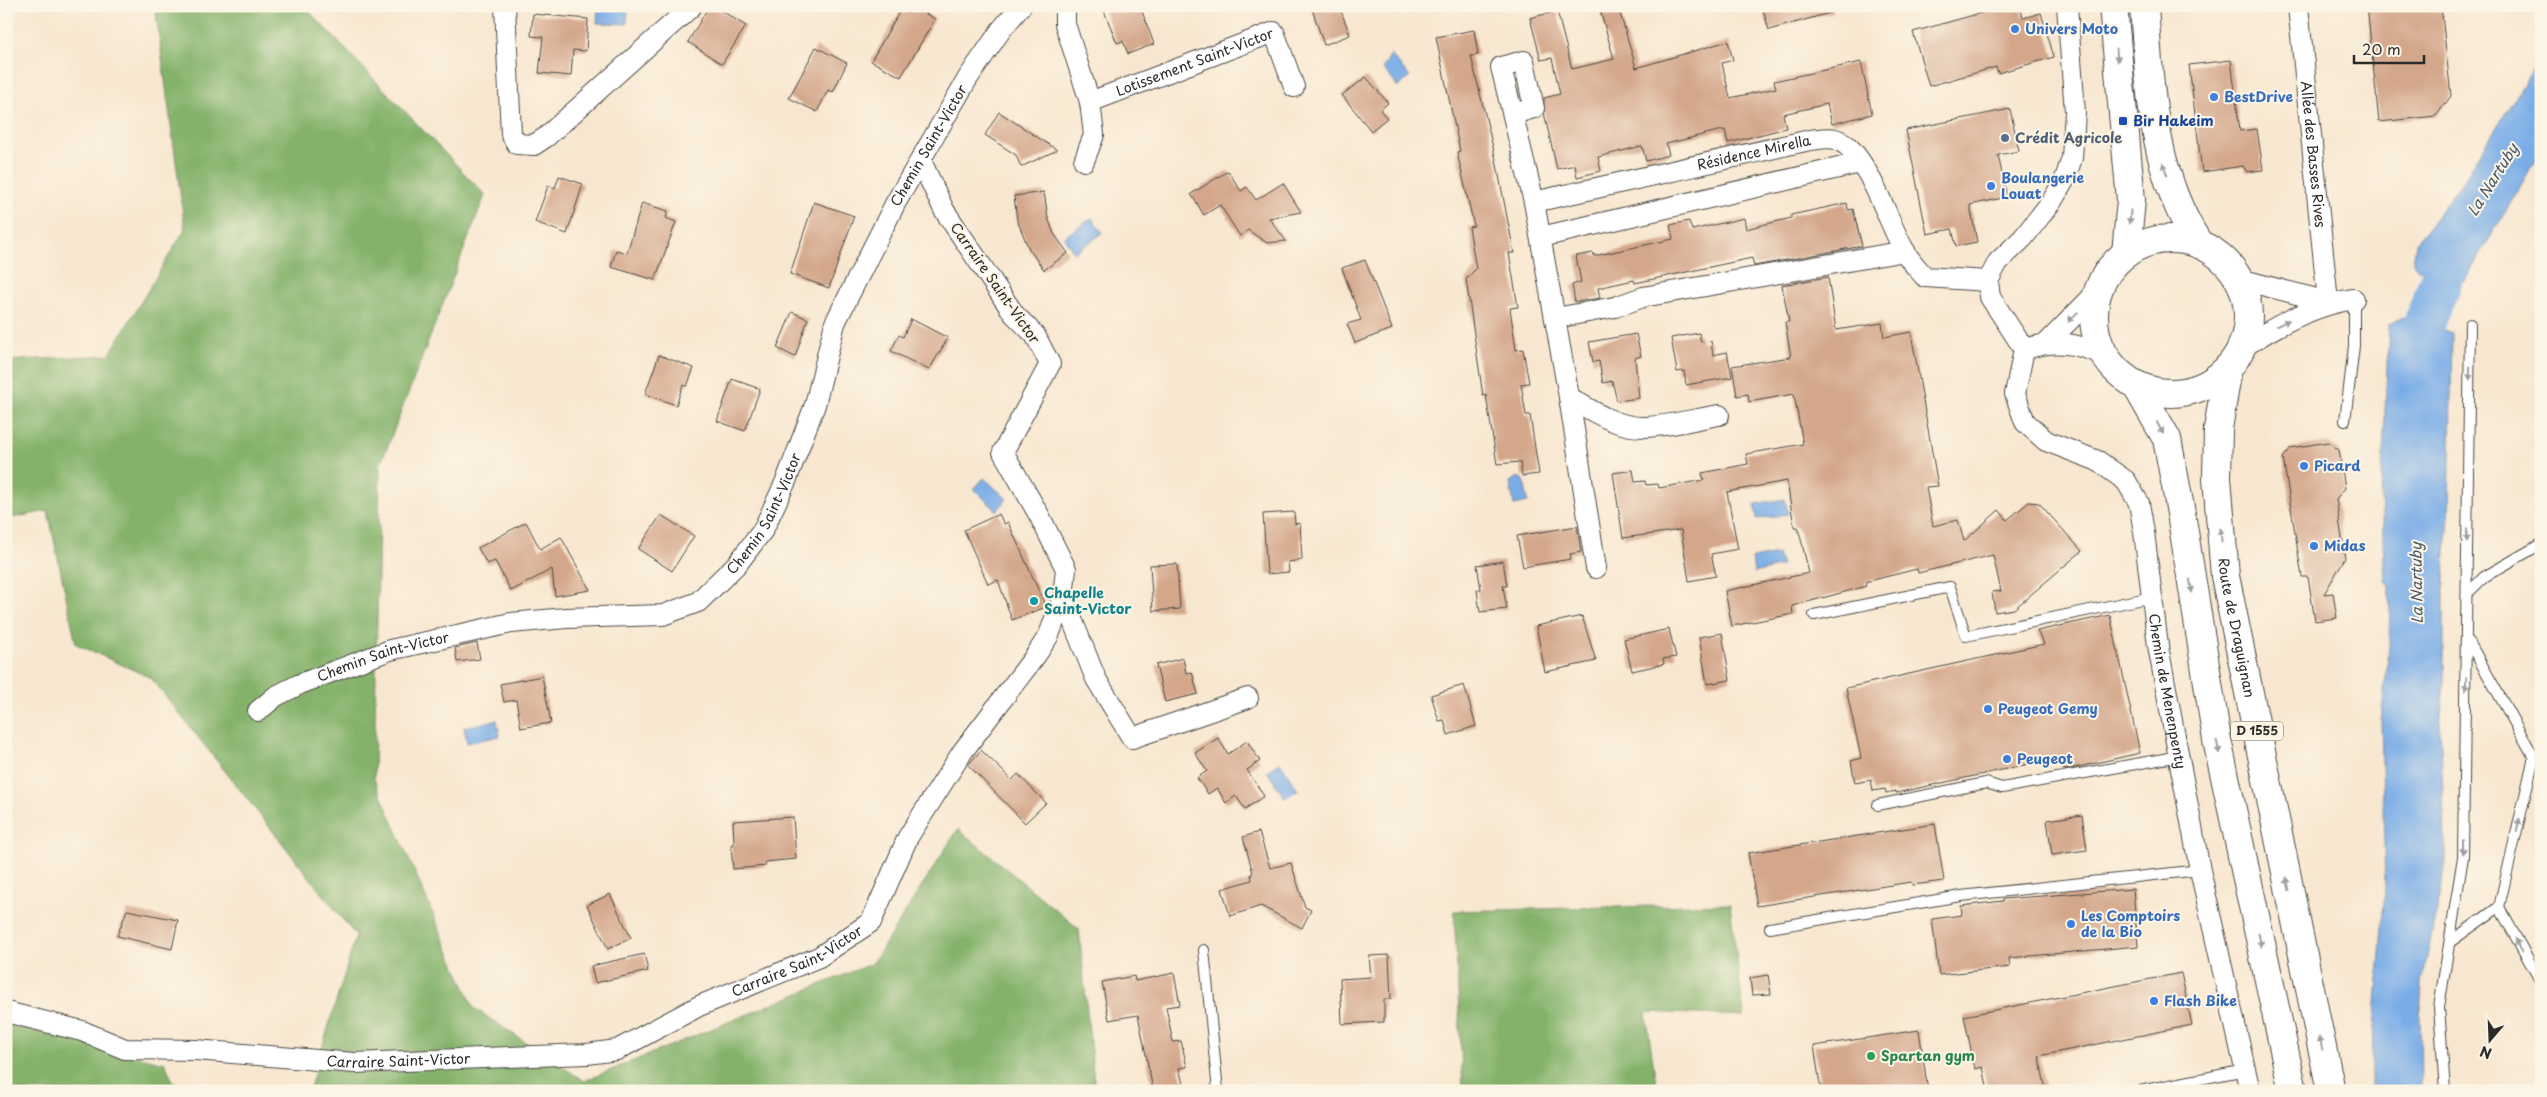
<svg xmlns="http://www.w3.org/2000/svg" width="2547" height="1097" font-family="'Playpen Sans',sans-serif">
<style>
.forest{fill:#84b26b;stroke:#586e4b}
.water{fill:#7aade7;stroke:#526c89}
.lines{fill:none;stroke-linecap:round;stroke-linejoin:round}
.river{stroke:#7aade7;stroke-width:42}
.building{fill:#d4a78b}
.lane-casing{stroke:#4a4744;stroke-width:12}
.street-casing{stroke:#4a4744;stroke-width:22}
.primary-casing{stroke:#4a4744;stroke-width:30}
.lane{stroke:#fff;stroke-width:10}
.street{stroke:#fff;stroke-width:20}
.primary{stroke:#fff;stroke-width:28}
.oneway{fill:#a0a0a0}
.shop-dot{fill:#3f7fe0;stroke:#fcf5e5;stroke-width:2}
.transit-dot{fill:#1a4fb4;stroke:#fcf5e5;stroke-width:2}
.service-dot{fill:#5c6f8a;stroke:#fcf5e5;stroke-width:2}
.culture-dot{fill:#0f9aa8;stroke:#fcf5e5;stroke-width:2}
.leisure-dot{fill:#2e9e5b;stroke:#fcf5e5;stroke-width:2}
.labels{text-anchor:middle;stroke-width:4;stroke-linejoin:round;paint-order:stroke}
.shield{fill:#fcf5e5;stroke:#6a6863;stroke-width:1}
.shield-label{font-size:12px;font-weight:bold;fill:#2b2b2b}
.shop-label{font-size:14px;font-weight:bold;fill:#366cbe;stroke:#fcf5e5;text-anchor:start}
.street-label{font-size:14px;fill:#2b2b2b;stroke:#fcf5e5}
.transit-label{font-size:14px;font-weight:bold;fill:#164399;stroke:#fcf5e5;text-anchor:start}
.service-label{font-size:14px;font-weight:bold;fill:#4e5e75;stroke:#fcf5e5;text-anchor:start}
.culture-label{font-size:14px;font-weight:bold;fill:#0d838f;stroke:#fcf5e5;text-anchor:start}
.leisure-label{font-size:14px;font-weight:bold;fill:#27864d;stroke:#fcf5e5;text-anchor:start}
.water-label{font-size:15px;font-style:italic;fill:#47586d;stroke:#fcf5e5}
</style>
<rect width="100%" height="100%" fill="#fcf5e5"/>
<filter id="ink" filterUnits="userSpaceOnUse"><feTurbulence type="fractalNoise" baseFrequency=".02" numOctaves="2"/><feDisplacementMap in="SourceGraphic" scale="10" xChannelSelector="R" yChannelSelector="G"/><feConvolveMatrix kernelMatrix="1 2 1 2 8 2 1 2 1" color-interpolation-filters="sRGB"/></filter>
<filter id="wash" filterUnits="userSpaceOnUse"><feTurbulence type="fractalNoise" baseFrequency=".0096" numOctaves="4" result="noise"/><feDisplacementMap in="SourceGraphic" scale="20" xChannelSelector="R" yChannelSelector="G"/><feGaussianBlur stdDeviation="1.12" result="paint"/><feColorMatrix in="noise" values="0 0 0 0 0 0 0 0 0 0 0 0 0 0 0 0 0 1.4 0 .05"/><feComposite in="paint" operator="in"/></filter>
<g filter="url(#wash)">
<rect width="100%" height="100%" fill="#f8e7d0"/>
<path class="forest" d="M155 6H304L485 195 380 466 374 779 474 1008 584 1081 873 963 958 829 1079 929 1095 1091H309L356 936 151 678 76 644 48 511 6 519V361L109 355 185 229Z
M1730 904 1744 1016 1646 1012 1657 1091H1463L1454 911Z
M6 1024 165 1063 177 1091H6Z"/>
<path class="water" d="M598 8 628 9 627 24 597 23Z
M1391 55 1410 77 1398 87 1383 68Z
M2541 56V151L2464 282 2418 269 2413 263 2416 243 2465 178Z
M1092 218 1103 233 1074 253 1064 237Z
M2403 317 2452 333 2449 516 2444 578V684L2440 724 2446 862 2422 982 2420 1016 2421 1091H2371V1067L2385 889 2381 720 2389 647 2390 585 2385 581 2381 495 2389 325Z
M1517 477 1524 480 1528 502 1514 505 1510 482Z
M984 478 1007 499 997 511 974 489Z
M1785 499 1788 514 1757 519 1755 504Z
M1778 554 1782 566 1754 573 1752 559Z
M497 720 500 736 467 743 464 727Z
M1280 762 1298 790 1285 798 1267 771Z"/>
<g class="lines">
<path class="river" d="M2420 381 2423 327 2456 239 2466 224"/>
</g>
<g id="blocks">
<path class="building" d="M709 6H714L746 26 722 64 688 42Z
M912 6 935 19 901 77 871 61 901 9 908 13Z
M1102 6H1140L1154 44 1128 54 1123 41 1117 43Z
M1311 6H1339L1350 35 1324 45Z
M1599 6H1618L1636 68 1728 41 1733 60 1722 63 1730 98 1776 88 1774 81 1861 62 1872 114 1832 124 1827 104 1783 114 1786 128 1728 143 1725 130 1718 131 1666 144 1669 155 1646 161 1642 146 1598 157 1601 171 1577 177 1575 165 1557 169 1544 113V98L1560 94 1552 58 1541 60 1530 18 1557 11 1572 69 1614 59Z
M1762 6H1832L1833 12 1769 30Z
M1979 6H2020L2023 18 2041 13 2054 57 1998 73 1996 67 1929 86 1913 32 1981 13Z
M2367 6H2441L2451 96 2436 116 2379 122Z
M533 14 588 19 586 51 573 50 571 76 539 73 543 37 531 36Z
M1474 30 1478 55 1471 56 1496 160 1514 253H1509L1518 307 1510 308 1516 350 1523 349 1529 383 1521 384 1526 415H1530L1539 474 1522 476 1520 462 1497 464 1486 395 1483 396 1466 279 1476 269 1469 227 1474 226 1457 152 1460 151 1436 37Z
M816 47 847 63 833 92 828 90 817 112 789 98Z
M2231 60 2240 131 2257 129 2263 170 2247 172 2243 166 2202 172 2189 65Z
M1366 77 1388 103 1380 110 1387 118 1371 131 1342 95Z
M2010 109 2019 151 1998 155 2007 197 1970 205 1977 242 1956 246 1952 229 1927 234 1906 130Z
M999 112 1057 150 1021 167 1016 155 985 135Z
M1228 171 1241 191 1247 187 1256 200 1283 183 1301 212 1269 218 1286 241 1267 243 1248 230 1240 236 1220 205 1204 215 1191 194Z
M559 176 583 184 567 234 535 222 548 186 555 188Z
M1044 192 1048 218 1054 234 1068 253 1044 270 1029 249 1017 220 1014 196Z
M814 202 854 216 829 288 790 274Z
M642 203 668 211 666 218 676 222 655 280 611 267 616 250 627 253Z
M1847 203 1848 210 1853 209 1862 246 1754 266 1752 258 1635 283 1634 280 1598 288 1600 298 1575 302 1572 285 1581 282 1576 256 1593 253 1594 256 1673 239 1670 225 1689 221 1692 230 1744 218 1746 229 1791 218V215Z
M1365 260 1392 329 1355 343 1347 324 1361 320 1342 268Z
M1828 277 1836 330 1882 323 1884 337 1911 332 1938 486 1926 487 1933 526 1958 520 1964 541 1999 510 2007 520 2029 502 2039 503 2082 551 2014 609 1995 612 1992 592 2001 591 1993 555 1918 573 1917 569 1865 582 1866 586 1856 589 1792 606 1793 614 1732 626 1725 591 1809 573 1798 527H1794L1787 481 1727 492 1738 549 1711 554 1716 576 1689 581 1681 530 1623 538 1613 473 1633 470 1635 482 1645 481 1646 485 1658 484 1659 488 1704 480 1702 473 1748 464 1746 454 1803 444 1794 394 1749 402 1748 394 1737 396 1732 366 1791 357 1785 322H1789L1782 285Z
M792 312 808 319 795 357 777 348Z
M911 319 948 338 929 370 891 351 899 335 903 337Z
M1699 333 1701 342 1711 341 1713 355 1727 352 1732 377 1686 385 1684 371 1677 372 1671 338Z
M1636 334 1641 356 1635 358 1639 398 1617 401 1612 381 1603 383 1599 361 1593 362 1589 342Z
M659 355 694 368 687 386 683 385 676 405 645 394Z
M732 379 760 389 745 431 717 421Z
M2328 442 2339 450 2345 488 2336 499 2345 558 2324 594 2333 593 2337 618 2315 621 2308 577H2302L2283 458 2291 448Z
M1294 512 1295 524 1300 523 1302 560 1288 562 1289 572 1267 574 1263 514Z
M999 514 1004 524 1008 522 1046 607 1012 620 998 580 988 584 964 530Z
M661 515 694 536 672 571 638 549Z
M526 522 540 549 561 537 590 590 555 596 552 569 511 591 495 561 487 564 478 548Z
M1577 526 1581 552 1570 554 1571 559 1523 567 1517 536Z
M1503 561 1507 586H1503L1507 609 1480 612 1477 590 1481 589 1477 565Z
M1177 564 1180 609 1153 611 1150 565Z
M2110 615 2140 753 2065 770 2063 769 2061 757 1896 793V791L1886 793 1885 789 1873 791 1871 780 1855 783 1851 761 1861 758 1846 688 2044 644 2037 631Z
M1582 616 1596 661 1545 672 1536 626Z
M1669 629 1676 657 1663 659 1664 664 1632 671 1624 639Z
M1722 633 1730 680 1707 684 1699 637Z
M477 643 480 659 457 662 455 648Z
M1183 658 1186 673 1192 672 1198 694 1165 702 1156 665Z
M542 676 551 723 521 728 516 700 504 702 500 684Z
M1464 685 1476 726 1448 735 1444 720 1439 721 1431 695Z
M1218 738 1228 754 1247 741 1260 761 1247 770 1264 796 1245 809 1236 796 1226 803 1217 788 1208 794 1197 778 1207 771 1195 753Z
M981 750 1012 780 1018 774 1046 803 1025 823 968 765Z
M2082 815 2087 850 2052 855 2047 820Z
M793 817 796 859 765 862 766 866 733 869 731 845 734 844 733 821Z
M1935 824 1944 881 1912 885 1911 882 1757 906 1748 853Z
M1259 832 1270 868 1291 863 1305 907 1311 910 1302 928 1261 906 1230 916 1222 889 1252 880 1251 874 1253 873 1243 837Z
M2133 889 2138 946 2009 958 2010 967 1939 975 1932 919 1962 915 1961 906 2003 901V899Z
M610 894 631 938 608 949 587 905Z
M127 910 178 920 172 949 117 936Z
M644 954 648 971 595 983 591 966Z
M1389 955 1391 999H1384V1022L1342 1024 1340 979 1371 977 1369 956Z
M1174 973 1180 1005 1166 1007 1173 1042 1181 1041 1187 1067 1179 1068 1183 1084 1153 1090 1138 1015 1109 1020 1102 982 1134 976 1135 981Z
M2181 973 2192 1025 2039 1056 2046 1091H1988L1983 1067 1975 1069 1964 1016Z
M1768 975 1771 994 1752 995 1750 978Z
M1919 1030 1928 1091H1821L1814 1046Z"/>
</g>
</g>
<g filter="url(#ink)">
<use href="#blocks" fill-opacity="0" stroke="#4a4744" stroke-width="1"/>
<g class="lines">
<defs>
<path id="lane" d="M2345 421 2354 346V299
M2467 594 2484 577 2541 544
M1814 615 1950 587 1966 636 2152 597
M1878 805 1986 783 2002 788 2180 756
M2499 907 2541 982
M1770 928 1961 896 2200 870
M2450 942 2499 907 2534 757 2469 642
M1204 950 1218 1091
M2140 1091 2245 1070
M2445 1091 2439 1007 2463 857 2470 324"/>
<g id="street">
<path d="M505 6 511 134 517 144 534 145 546 137 692 6"/>
<path id="s1" d="M1065 6V24L1090 102 1274 32 1294 87"/>
<path d="M2067 6 2075 112 2072 158 2065 179 2052 201 2023 238 1998 262 1988 281 1990 297 2024 349C2056 340 2073 342 2104 355"/>
<path id="s2" d="M2298 6 2328 302"/>
<path id="s3" d="M1513 114 1534 108 1524 61 1501 67 1534 202 1810 140C1820 139 1831 136 1840 141 1867 154 1889 224 1904 250 1909 260 1918 269 1925 277L1988 281"/>
<path d="M1084 161 1094 135 1090 102"/>
<path d="M1534 202 1569 397 1596 568"/>
<path d="M1541 237 1860 163"/>
<path d="M2239 279 2328 302"/>
<path d="M1556 318 1615 307 1643 297 1905 251"/>
<path d="M2048 342 2098 291"/>
<path d="M2242 348C2276 325 2313 305 2354 299"/>
<path id="s4" d="M2024 349 2015 394 2025 422 2046 441 2098 461 2126 481 2139 503 2144 532 2158 646 2200 870 2250 1091"/>
<path d="M1569 397C1592 411 1617 428 1645 427 1669 426 1695 419 1719 415"/>
<path d="M1063 597 1096 679 1132 738 1248 698"/>
<path id="s5" d="M258 711 276 696 300 684 390 650 511 623 566 618 663 615 698 602 738 563 763 530 786 481 815 405 835 323 896 202 968 78 1001 30 1021 6"/>
<path id="s6" d="M6 1012 82 1031 125 1049 196 1050 354 1063 587 1054 617 1050 699 1006 819 957 871 922 908 837 963 751 1036 655 1049 635 1063 597 1066 569 1039 515 1003 452 1050 364 1035 335 1014 314 944 210 921 161"/>
</g>
<g id="primary">
<path d="M2113 6 2131 200 2126 253"/>
<path d="M2144 6C2150 89 2152 173 2199 244"/>
<circle cx="2171" cy="316" r="77"/>
<path id="s7" d="M2228 368 2218 429 2217 478 2225 576 2331 1091"/>
<path d="M2136 385 2167 439 2181 513 2217 740 2293 1091"/>
</g>
</defs>
<use href="#lane" class="lane-casing"/>
<use href="#street" class="street-casing"/>
<use href="#primary" class="primary-casing"/>
<use href="#lane" class="lane"/>
<use href="#street" class="street"/>
<use href="#primary" class="primary"/>
</g>
<defs><path id="oneway-solid" d="M-6-.8H1V-3.2L6.5 0L1 3.2V.8H-6Z" transform="scale(1.25)"/></defs>
<g class="oneway">
<use href="#oneway-solid" transform="translate(2117 55) rotate(85)"/>
<use href="#oneway-solid" transform="translate(2165 169) rotate(-108)"/>
<use href="#oneway-solid" transform="translate(2130 217) rotate(94)"/>
<use href="#oneway-solid" transform="translate(2073 317) rotate(135)"/>
<use href="#oneway-solid" transform="translate(2283 323) rotate(-26)"/>
<use href="#oneway-solid" transform="translate(2470 373) rotate(91)"/>
<use href="#oneway-solid" transform="translate(2160 428) rotate(61)"/>
<use href="#oneway-solid" transform="translate(2221 535) rotate(-95)"/>
<use href="#oneway-solid" transform="translate(2467 535) rotate(91)"/>
<use href="#oneway-solid" transform="translate(2191 586) rotate(81)"/>
<use href="#oneway-solid" transform="translate(2466 684) rotate(92)"/>
<use href="#oneway-solid" transform="translate(2218 747) rotate(78)"/>
<use href="#oneway-solid" transform="translate(2518 825) rotate(-77)"/>
<use href="#oneway-solid" transform="translate(2463 847) rotate(90)"/>
<use href="#oneway-solid" transform="translate(2288 884) rotate(-102)"/>
<use href="#oneway-solid" transform="translate(2260 940) rotate(78)"/>
<use href="#oneway-solid" transform="translate(2519 945) rotate(-118)"/>
<use href="#oneway-solid" transform="translate(2321 1043) rotate(-102)"/>
</g>
</g>
<g class="shop-dot">
<circle cx="2015" cy="29" r="5"/>
<circle cx="2214" cy="97" r="5"/>
<circle cx="1991" cy="186" r="5"/>
<circle cx="2304" cy="466" r="5"/>
<circle cx="2314" cy="546" r="5"/>
<circle cx="1988" cy="709" r="5"/>
<circle cx="2007" cy="759" r="5"/>
<circle cx="2071" cy="924" r="5"/>
<circle cx="2154" cy="1001" r="5"/>
</g>
<rect class="transit-dot" x="2118" y="116" width="10" height="10" rx="2.5"/>
<circle class="service-dot" cx="2005" cy="138" r="5"/>
<circle class="culture-dot" cx="1034" cy="601" r="5"/>
<circle class="leisure-dot" cx="1871" cy="1056" r="5"/>
<g class="labels">
<rect class="shield" x="2231" y="721.5" width="52" height="19" rx="4"/>
<g class="shield-label">
<text x="2257" y="735">D 1555</text>
</g>
<g class="shop-label">
<text x="2025" y="34">Univers Moto</text>
<text x="2224" y="102">BestDrive</text>
<text x="2001" y="183">Boulangerie<tspan x="2001" dy="16">Louat</tspan></text>
<text x="2314" y="471">Picard</text>
<text x="2324" y="551">Midas</text>
<text x="1998" y="714">Peugeot Gemy</text>
<text x="2017" y="764">Peugeot</text>
<text x="2081" y="921">Les Comptoirs<tspan x="2081" dy="16">de la Bio</tspan></text>
<text x="2164" y="1006">Flash Bike</text>
</g>
<g class="street-label">
<text dy="5" stroke="none"><textPath href="#s1" startOffset="212">Lotissement Saint-Victor</textPath></text>
<text dy="5" stroke="none"><textPath href="#s5" startOffset="978">Chemin Saint-Victor</textPath></text>
<text dy="5" stroke="none"><textPath href="#s3" startOffset="458">Résidence Mirella</textPath></text>
<text dy="5" stroke="none"><textPath href="#s2" startOffset="149">Allée des Basses Rives</textPath></text>
<text transform="translate(995 283) rotate(55)" y="5">Carraire Saint-Victor</text>
<text dy="5" stroke="none"><textPath href="#s5" startOffset="572">Chemin Saint-Victor</textPath></text>
<text dy="5" stroke="none"><textPath href="#s7" startOffset="262">Route de Draguignan</textPath></text>
<text dy="5" stroke="none"><textPath href="#s5" startOffset="138">Chemin Saint-Victor</textPath></text>
<text dy="5" stroke="none"><textPath href="#s4" startOffset="410">Chemin de Menenpenty</textPath></text>
<text dy="5" stroke="none"><textPath href="#s6" startOffset="819">Carraire Saint-Victor</textPath></text>
<text dy="5" stroke="none"><textPath href="#s6" startOffset="399">Carraire Saint-Victor</textPath></text>
</g>
<g class="transit-label">
<text x="2133" y="126">Bir Hakeim</text>
</g>
<g class="service-label">
<text x="2015" y="143">Crédit Agricole</text>
</g>
<g class="culture-label">
<text x="1044" y="598">Chapelle<tspan x="1044" dy="16">Saint-Victor</tspan></text>
</g>
<g class="leisure-label">
<text x="1881" y="1061">Spartan gym</text>
</g>
<g class="water-label">
<text transform="translate(2493 180) rotate(-58)" y="5">La Nartuby</text>
<text transform="translate(2417 583) rotate(-91)" y="5">La Nartuby</text>
</g>
</g>
<rect width="2547" height="1097" fill="none" stroke="#fcf5e5" stroke-width="25"/>
<g transform="translate(2490 1040) rotate(199)" stroke="#fcf5e5" stroke-width="4" paint-order="stroke">
<path d="M0-4L9 19L0 12L-9 19Z" fill="#2b2b2b"/>
<text y="-8" font-size="14" font-weight="bold" text-anchor="middle" fill="#2b2b2b">N</text>
</g>
<path d="M2354 55v8h70v-8" fill="none" stroke="#2b2b2b" stroke-width="2.5"/>
<text x="2362" y="55" font-size="15" fill="#2b2b2b" stroke="#fcf5e5" stroke-width="4" paint-order="stroke">20 m</text>
</svg>
